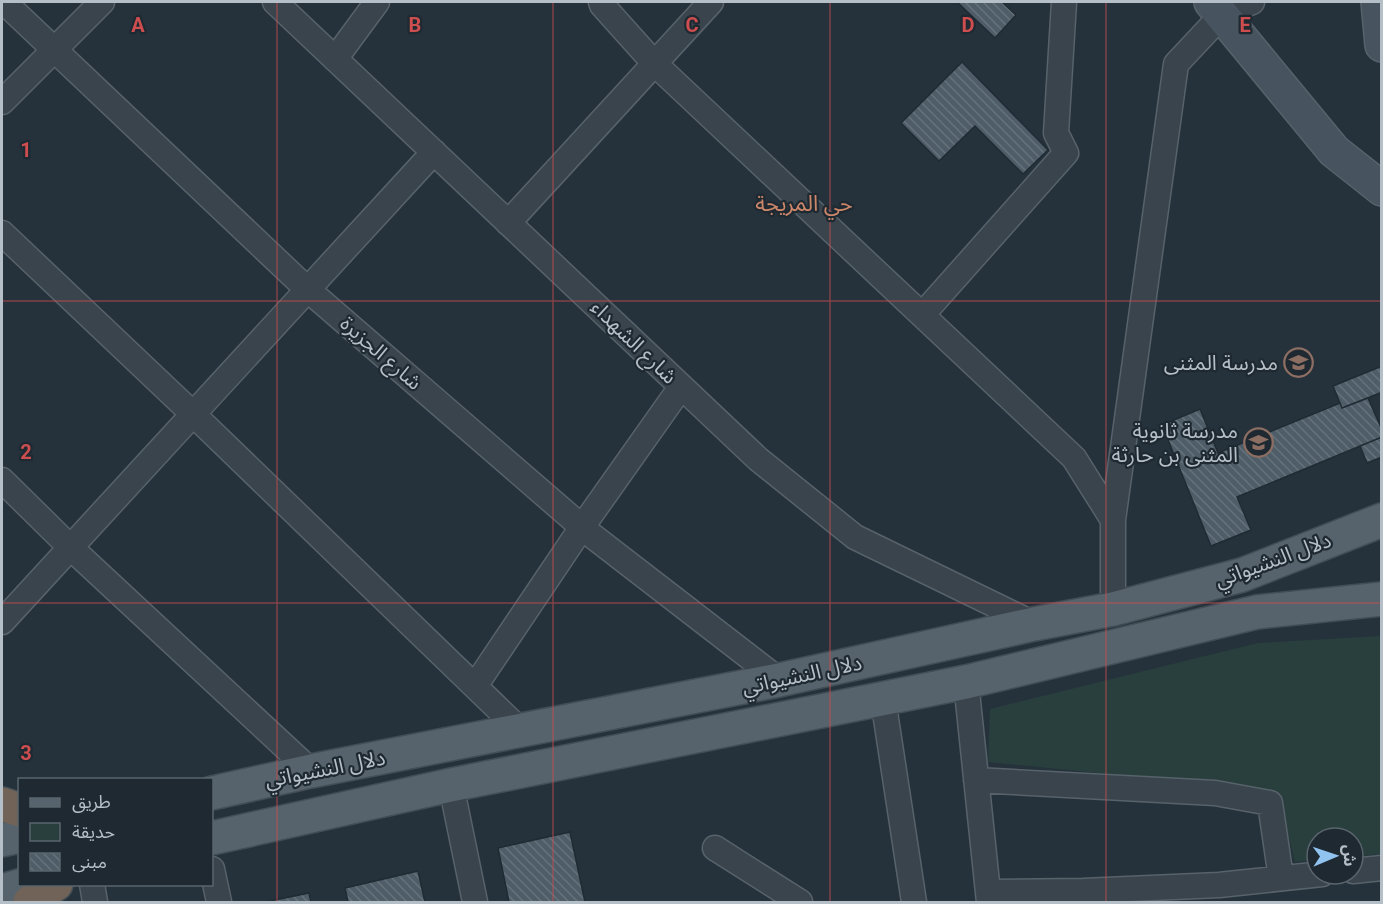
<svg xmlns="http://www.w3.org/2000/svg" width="1383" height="904" font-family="Roboto,'Noto Sans Arabic',sans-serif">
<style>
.park{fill:#283f3d}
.building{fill:url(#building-back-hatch);stroke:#202b33;stroke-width:1.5}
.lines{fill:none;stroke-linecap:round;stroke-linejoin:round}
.street-casing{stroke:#57626a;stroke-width:27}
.secondary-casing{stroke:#57626a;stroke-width:36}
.primary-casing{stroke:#424d55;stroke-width:36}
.highway-casing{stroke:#444f57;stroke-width:36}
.street{stroke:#39444c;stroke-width:24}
.secondary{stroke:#47535f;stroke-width:33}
.primary{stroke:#57636c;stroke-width:33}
.highway{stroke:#716357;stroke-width:33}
.grid{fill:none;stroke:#ce4e50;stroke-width:1.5;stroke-opacity:0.55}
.labels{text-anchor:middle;stroke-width:4.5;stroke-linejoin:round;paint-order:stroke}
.street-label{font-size:21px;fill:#b5bfc7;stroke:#1e2931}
.poi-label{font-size:21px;fill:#b5bfc7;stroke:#1e2931;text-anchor:end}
.neighbourhood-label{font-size:22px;fill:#cd876a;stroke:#1e2931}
.grid-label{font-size:20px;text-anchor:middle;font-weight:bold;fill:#ce4e50;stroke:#1e2931;stroke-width:4.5;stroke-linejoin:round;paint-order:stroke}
</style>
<defs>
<pattern id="building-back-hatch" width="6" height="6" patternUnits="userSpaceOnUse" patternTransform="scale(1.5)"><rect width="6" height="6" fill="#4e5d67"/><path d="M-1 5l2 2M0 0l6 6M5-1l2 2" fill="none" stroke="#65727b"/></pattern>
</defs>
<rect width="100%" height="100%" fill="#25323c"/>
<path class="park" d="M1381 636V854L1353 857V838H1317V860L1295 862 1277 791 988 762 990 709 1258 643Z"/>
<path class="building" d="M957 2H1002L1016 15 995 38Z
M962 62 1048 150 1023 174 975 126 939 161 901 123Z
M1382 366V398L1380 393 1342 408 1333 386Z
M1368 398 1382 430V437L1237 497 1251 530 1211 546 1162 425 1200 409 1218 453 1340 403 1342 408Z
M1382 437V457L1367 463 1360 446Z
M570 832 585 902H509L498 848Z
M418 871 425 902H348L345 888Z
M309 893 311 902H265Z"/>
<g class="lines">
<defs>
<path id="street" d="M4 2 307 289 590 534 779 680
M275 2 758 459 855 537 1034 624
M601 2 602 5 654 63 1074 458 1113 520
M335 59 377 2
M2 102 102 2
M508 223 711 2
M2 233 193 414 520 730
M922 315 1066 153 1056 133 1064 2
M2 480 70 547 311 771
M1113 609V520L1176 64 1221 16 1252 2
M2 622 434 152
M966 682 989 902
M475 686 582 527 681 387
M883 699 914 902
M976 780 1215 793 1270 803 1281 878
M451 785 475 902
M715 848 800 902
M212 869 219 902
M1353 871 1382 868
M92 884 95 902
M988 892 1083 891 1219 885 1322 874"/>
<path id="secondary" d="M1211 2 1334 151 1382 189
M1378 2 1382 45"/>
<path id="primary" d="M212 793 311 771 779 680 1034 624 1113 609 1242 575 1382 520
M212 838 451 785 966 682 1257 612 1382 599
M2 840 20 836
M2 891 26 884"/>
<path id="highway" d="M2 804 20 810
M30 902 56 884"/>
</defs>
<use href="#street" class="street-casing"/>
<use href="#secondary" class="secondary-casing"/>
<use href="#primary" class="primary-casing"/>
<use href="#highway" class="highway-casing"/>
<use href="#street" class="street"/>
<use href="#secondary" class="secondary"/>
<use href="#primary" class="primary"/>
<use href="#highway" class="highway"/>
</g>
<path class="grid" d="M277 2V902M553 2V902M830 2V902M1106 2V902M2 301H1382M2 603H1382"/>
<defs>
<symbol id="school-ring" viewBox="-11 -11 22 22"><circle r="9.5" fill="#1e2931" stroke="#8d6e63" stroke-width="1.5"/><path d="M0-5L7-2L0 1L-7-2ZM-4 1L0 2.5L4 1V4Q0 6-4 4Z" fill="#8d6e63"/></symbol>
</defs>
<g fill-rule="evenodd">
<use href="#school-ring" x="1282" y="346" width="33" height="33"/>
<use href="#school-ring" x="1242" y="426" width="33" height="33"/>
</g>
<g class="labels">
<g class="street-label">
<text transform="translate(634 342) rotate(44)" y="7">شارع الشهداء</text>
<text transform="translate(381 353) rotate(41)" y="7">شارع الجزيرة</text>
<text transform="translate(1273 560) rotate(-20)" y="7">دلال النشيواتي</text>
<text transform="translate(802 675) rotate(-12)" y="7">دلال النشيواتي</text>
<text transform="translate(325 769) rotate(-11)" y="7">دلال النشيواتي</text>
</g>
<g class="poi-label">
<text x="1278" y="370">مدرسة المثنى</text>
<text x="1238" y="438">مدرسة ثانوية<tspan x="1238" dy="24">المثنى بن حارثة</tspan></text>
</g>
<g class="neighbourhood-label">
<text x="804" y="211">حي المريجة</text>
</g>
</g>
<g class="grid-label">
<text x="138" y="32">A</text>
<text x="415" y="32">B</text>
<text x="692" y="32">C</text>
<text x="968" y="32">D</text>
<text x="1245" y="32">E</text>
<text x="26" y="157">1</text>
<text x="26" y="459">2</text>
<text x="26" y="760">3</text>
</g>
<rect width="1383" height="904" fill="none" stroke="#b5bfc7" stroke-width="6"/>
<rect x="18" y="778" width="195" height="108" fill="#1e2931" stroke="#5a656d" stroke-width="1.5"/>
<rect x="30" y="798" width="30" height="9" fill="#57636c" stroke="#5a656d" stroke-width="1.5"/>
<text x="72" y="808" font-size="18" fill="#b5bfc7">طريق</text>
<rect x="30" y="823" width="30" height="18" fill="#283f3d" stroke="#5a656d" stroke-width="1.5"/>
<text x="72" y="838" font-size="18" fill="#b5bfc7">حديقة</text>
<rect x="30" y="853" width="30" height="18" fill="url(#building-back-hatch)" stroke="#5a656d" stroke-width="1.5"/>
<text x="72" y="868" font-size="18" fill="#b5bfc7">مبنى</text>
<g transform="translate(1335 856) rotate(88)"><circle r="28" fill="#1e2931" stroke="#5a656d" stroke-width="1.5"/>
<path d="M0-4.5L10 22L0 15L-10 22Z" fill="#91c3f0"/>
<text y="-9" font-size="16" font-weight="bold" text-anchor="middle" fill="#b5bfc7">ش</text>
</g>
</svg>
